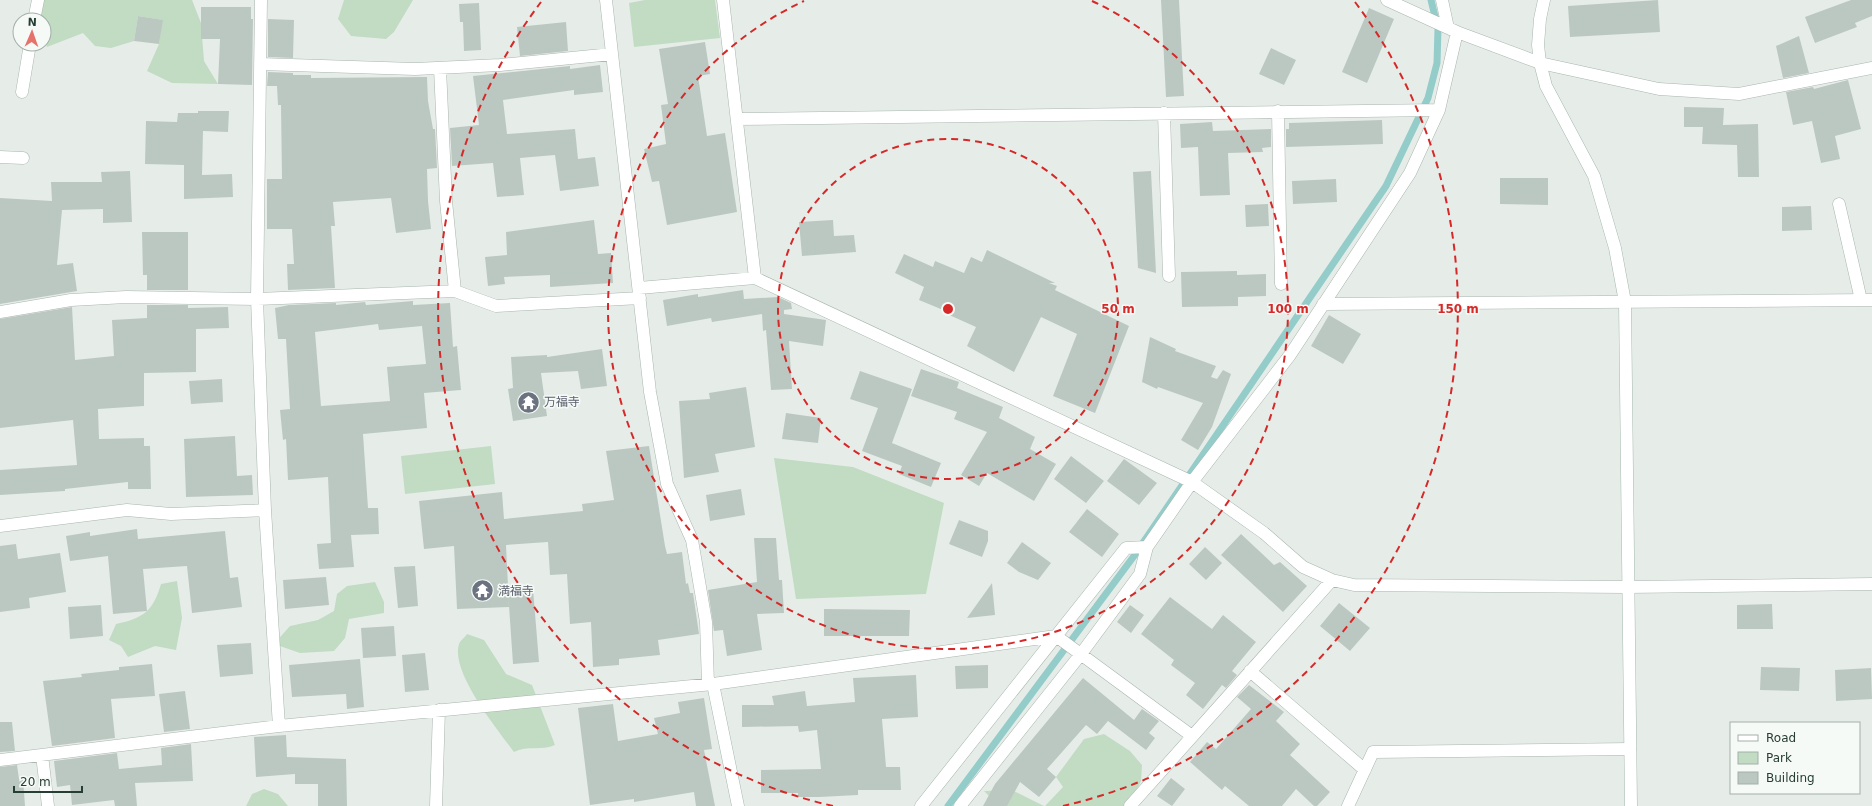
<svg xmlns="http://www.w3.org/2000/svg" width="1872" height="806" font-family="'DejaVu Sans','Noto Sans JP',sans-serif">
<style>
.green{fill:#c1dcc3}
.lines{fill:none;stroke-linecap:round;stroke-linejoin:round}
.stream{stroke:#94ccca;stroke-width:7}
.building{fill:#bbc8c1;fill-rule:evenodd}
.street-casing{stroke:#a9b5ae;stroke-width:13}
.secondary-casing{stroke:#a5b8ae;stroke-width:13}
.street{stroke:#fff;stroke-width:12}
.secondary{stroke:#fff;stroke-width:12}
.ring{fill:none;stroke:#d62828;stroke-width:2;stroke-dasharray:7 5}
.labels{text-anchor:middle;stroke-width:3;stroke-linejoin:round;paint-order:stroke}
.worship-label{font-size:12px;fill:#5b616d;stroke:#f6faf7;text-anchor:start}
.centre{fill:#d62828;stroke:#f6faf7;stroke-width:2}
.ring-label{font-size:12px;text-anchor:middle;font-weight:bold;fill:#d62828;stroke:#f6faf7;stroke-width:3;stroke-linejoin:round;paint-order:stroke}
</style>
<rect width="100%" height="100%" fill="#e6ede8"/>
<path class="green" d="M40 0H192L201 23 204 61 218 84 172 83 147 71 159 44 162 20 138 16 134 41 111 48 95 46 83 33 47 47 44 39V20H38Z
M344 0H413L394 32 386 39 351 36 338 19Z
M645 0H715L720 38 634 47 629 3Z
M491 446 495 484 405 494 401 456Z
M774 458 853 467 944 503 926 594 796 599Z
M177 581 182 618 176 650 155 646 128 657 121 646 109 640 116 624C144 618 153 611 161 584Z
M375 582 384 602V613L349 619 345 638 334 651 300 653 274 644 290 626 318 620 334 611 337 594 347 586Z
M467 634 484 640 506 674 532 685 555 745C542 751 527 745 514 752 498 730 450 672 459 644 460 641 465 637 467 634Z
M1104 734 1130 751 1142 765 1141 781 1129 806H1045L1063 787 1056 777 1084 739Z
M264 789 278 794 288 806H246L252 794Z
M1012 790 1044 806H999L984 791Z"/>
<g class="lines">
<path class="stream" d="M948 806 1134 556 1386 186 1428 98 1437 63 1438 29 1431 0"/>
</g>
<path class="building" d="M1161 0H1179L1184 96 1166 97Z
M1658 0 1660 32 1570 37 1568 6Z
M1851 0H1872V16L1855 23 1857 27 1815 43 1805 17Z
M479 3 481 50 464 51 463 22H460L459 4Z
M201 7H251V19H253L252 85 218 84 220 39H201Z
M1369 8 1394 19 1367 83 1342 72Z
M138 16 163 20 159 44 134 41Z
M268 19 294 20 293 58 268 57Z
M566 22 568 51 520 56 517 27Z
M1799 36 1809 73 1783 78 1776 46Z
M705 42 710 74 698 76 707 136 725 133 737 212 667 225 659 181 652 182 644 149 666 144 661 105 668 104 659 49Z
M1271 48 1296 60 1284 85 1259 74Z
M600 65 603 92 574 95V90L503 100 507 134 575 129 578 159 595 157 599 186 560 191 555 155 520 158 524 195 497 197 493 163 452 166 450 128 479 125 473 76 570 66V69Z
M268 72 293 73V75H311V78L427 77 428 101 433 129H435L437 168 427 169 428 201 431 229 396 233 391 198 333 202 335 226H331L335 288 288 290 287 264H294L292 229H267V179H282L281 105H278L277 86H267Z
M1848 80 1861 129 1835 136 1840 159 1821 163 1812 121 1793 125 1786 92 1813 87 1814 89Z
M1684 107 1724 108 1723 125 1758 124 1759 177H1738L1737 145 1702 144 1703 127H1684Z
M198 111H229L228 132 203 131 202 175 232 174 233 197 184 199V165L145 164 146 121 177 122 178 113H198Z
M1382 120 1383 144 1286 147V129H1289V123Z
M1212 122 1213 131 1271 129V147L1262 148 1263 152 1228 153 1230 195 1200 196 1198 147 1181 148 1180 124Z
M130 171 132 222 103 223V209L62 210 57 265 73 263 77 291 0 304V198L52 201 51 182H102L101 172Z
M1151 171 1156 273 1138 268 1133 172Z
M1500 178H1548V205L1500 204Z
M1336 179 1337 202 1293 204 1292 181Z
M1268 204 1269 226 1246 227 1245 205Z
M1811 206 1812 230 1782 231V207Z
M594 220 598 254 611 253 613 283 550 287V275L504 277 505 284 488 286 485 257 507 255 506 232Z
M833 220 834 236 854 235 856 252 802 256 799 222Z
M142 232H188V290H147V275H143Z
M987 250 1055 283H1049L1057 286 1055 290 1129 326 1095 413 1053 396 1077 334 1041 317 1014 372 967 346 976 327 947 314 948 312 919 300 924 287 895 273 904 254 933 267 935 261 964 273 971 257 982 262Z
M1237 271V275L1266 274V296L1238 297V306L1182 307 1181 272Z
M743 290 744 299 778 297 791 303 792 309 784 310V314L826 320 823 346 789 341 792 389 771 390 766 330 763 331 762 314 712 322 711 318 667 326 663 300 698 294V297Z
M413 301V305L450 303 453 347 457 346 461 390 424 393 427 428 363 434 368 508H378L379 534 351 535 354 567 319 569 317 544 331 543 328 477 288 480 286 439 283 440 280 410 290 409 286 339H278L275 308 289 305 336 303V305L365 302 366 305ZM378 324 379 330 422 326 426 364 387 367 390 401 321 406 315 332Z
M147 305H188V308L228 307 229 328 196 329V372L144 373V406L98 409 99 439 144 438V446H150L151 489H128V482L65 489V491L0 495V470L77 465 73 420 0 428V319L72 307 75 360 114 356 112 320 147 318Z
M1329 315 1361 334 1343 364 1311 346Z
M1150 337 1176 349 1175 351 1216 366 1211 377 1217 379 1223 370 1231 374 1212 427 1198 450 1181 440 1203 403 1158 387 1157 389 1142 382Z
M602 349 607 386 581 389 578 371 541 373 547 416 513 421 508 389 513 388 511 357 547 355V357Z
M921 369 959 382 957 388 1003 407 999 418 1035 437 1030 449 1056 464 1034 501 987 473 979 486 961 475 987 432 954 419 957 412 911 396Z
M860 371 912 389 892 443 941 463 931 487 899 474 902 466 862 451 878 408 850 399Z
M222 379 223 402 191 404 189 381Z
M746 387 755 447 715 454 719 472 684 478 679 401 710 399 709 393Z
M786 413 821 418 818 443 782 439Z
M235 436 237 476 252 475 253 495 186 497 184 439Z
M649 446 665 546 667 554 682 552 686 584 688 583 690 593H693L699 634 658 640 660 655 619 659V665L593 667 591 622 570 624 567 574 550 575 548 542 506 545 509 607 457 609 454 546 424 549 419 501 502 492 504 519 583 511 582 504 614 500 606 451Z
M1071 456 1104 481 1086 503 1054 479Z
M1124 459 1157 483 1139 505 1107 481Z
M741 489 745 515 710 521 706 495Z
M1087 509 1119 534 1102 557 1069 532Z
M959 520 988 531V541L982 557 949 544Z
M137 529 138 539 225 531 230 578 238 577 242 607 192 613 187 566 143 569 147 611 113 614 108 556 70 561 66 536 90 532V536Z
M1241 534 1274 565 1280 562 1307 586 1283 612 1221 555Z
M754 538H776L779 580H782L784 613 757 614 762 650 727 656 723 630 714 631 708 590 757 582Z
M1022 542 1051 563 1038 580 1019 572 1007 563Z
M16 544 18 559 60 553 66 592 29 598 30 608 0 612V546Z
M1205 547 1222 563 1206 580 1189 564Z
M415 566 418 606 398 608 394 567Z
M326 577 329 605 285 609 283 580Z
M992 583 995 615 967 618Z
M533 589 539 662 513 664 508 591Z
M1170 597 1212 629 1223 615 1256 642 1232 671 1237 675 1226 688 1222 685 1203 709 1186 695 1195 683 1171 665 1174 660 1141 634Z
M1339 603 1370 628 1350 651 1320 626Z
M1772 604 1773 629H1737V605Z
M101 605 103 636 70 639 68 607Z
M1130 605 1144 615 1131 633 1117 622Z
M824 609 910 610 909 636H824Z
M394 626 396 656 363 658 361 628Z
M251 643 253 674 220 677 217 645Z
M425 653 429 690 405 692 402 655Z
M360 659 364 707 347 709 346 694 292 697 289 665Z
M152 664 155 696 111 699 115 738 52 746 43 681 82 677 81 674 119 670V667Z
M988 665V688L956 689 955 666Z
M1761 667 1800 668 1799 691 1760 690Z
M1871 668 1872 699 1836 701 1835 670Z
M916 675 918 717 882 719 886 767H900L901 790H858V795L819 797H798V793H761V770L821 769 817 730 799 732 798 726 742 727V705H774L772 696 805 691 807 706 855 702 853 678Z
M1083 678 1134 720 1142 709 1159 721 1149 733 1155 738 1146 750 1108 721 1097 734 1086 725 1047 769 1056 777 1039 797 1020 782 1007 806H983L995 784Z
M1249 685 1284 712 1276 721 1300 744 1290 755 1330 792 1317 806H1314L1296 789 1282 806H1249L1225 786 1222 790 1190 762 1207 742 1216 749 1251 709 1237 697Z
M185 691 190 729 164 732 159 694Z
M704 698 712 749 704 750 715 806H696L694 792 634 802V799L590 805 578 708 613 704 618 741 658 734 654 718 680 713 678 702Z
M0 722H12L15 751 0 752Z
M286 735 287 757 346 759 347 806H318V784H295V774L256 777 254 737Z
M191 744 193 781 135 783 137 806H115L114 800 72 805 70 785 57 787 54 761 117 753 119 769 162 765 161 748Z
M17 765 19 779 23 778 25 806H0V767Z
M1171 778 1185 789 1172 806 1157 796Z"/>
<g class="lines">
<defs>
<path id="street" d="M261 0 257 299 265 510 279 726
M606 0 650 392 667 484 692 540 706 622 708 684
M723 0 755 278
M1387 0 1457 32 1540 63 1659 89 1739 94 1872 68
M1442 0 1448 28
M34 20 38 0
M260 64 415 69 500 65 612 54
M440 68 446 201 455 291 496 306 640 298
M22 92 30 44
M1278 111 1281 284
M1164 113 1169 276
M737 119 1439 110
M0 157 23 158
M1839 204 1861 300
M639 288 755 278 1192 482 1264 533 1303 567 1332 580 1354 585 1627 587 1872 584
M1323 304 1872 300
M0 312 71 300 126 297 257 299 455 291
M0 526 127 510 171 514 265 510
M1250 671 1365 770
M42 755 48 806
M0 760 279 726 713 684 1056 636 1192 736
M436 806 439 710
M921 806 1126 548 1147 547 1192 482 1290 355 1410 173 1439 110 1457 32
M960 806 1081 654 1140 574 1147 547
M1130 806 1332 580
M1348 806 1373 752 1630 749"/>
<path id="secondary" d="M1544 0 1540 19 1538 45 1540 63 1546 86 1594 176 1615 248 1625 302 1631 806
M713 684 738 806"/>
</defs>
<use href="#street" class="street-casing"/>
<use href="#secondary" class="secondary-casing"/>
<use href="#street" class="street"/>
<use href="#secondary" class="secondary"/>
</g>
<g class="ring">
<circle cx="948" cy="309" r="170"/>
<path d="M1092 1A340 340 0 1 1 804 1"/>
<path d="M833 806A510 510 0 0 1 541 2M1355 2A510 510 0 0 1 1063 806"/>
</g>
<defs>
<symbol id="temple-disc" viewBox="-11 -11 22 22"><circle r="9.5" fill="#6b7280" stroke="#f6faf7"/><path d="M0-6L5-2H3V0L6.5 2.5H4V6H1.5V3h-3V6H-4V2.5H-6.5L-3 0V-2H-5Z" fill="#fff"/></symbol>
</defs>
<g fill-rule="evenodd">
<use href="#temple-disc" x="516" y="390" width="25" height="25"/>
<use href="#temple-disc" x="470" y="578" width="25" height="25"/>
</g>
<g class="labels">
<g class="worship-label">
<text x="544" y="406">万福寺</text>
<text x="498" y="595">満福寺</text>
</g>
</g>
<circle cx="948" cy="309" r="6" class="centre"/>
<g class="ring-label">
<text x="1118" y="313">50 m</text>
<text x="1288" y="313">100 m</text>
<text x="1458" y="313">150 m</text>
</g>
<rect x="1730" y="722" width="130" height="72" fill="#f6faf7" stroke="#a3afa9"/>
<rect x="1738" y="735" width="20" height="6" fill="#ffffff" stroke="#a3afa9"/>
<text x="1766" y="742" font-size="12" fill="#263e33">Road</text>
<rect x="1738" y="752" width="20" height="12" fill="#c1dcc3" stroke="#a3afa9"/>
<text x="1766" y="762" font-size="12" fill="#263e33">Park</text>
<rect x="1738" y="772" width="20" height="12" fill="#bbc8c1" stroke="#a3afa9"/>
<text x="1766" y="782" font-size="12" fill="#263e33">Building</text>
<g transform="translate(32 32) rotate(2)"><circle r="19" fill="#f6faf7" stroke="#a3afa9"/>
<path d="M0-3L7 15L0 10L-7 15Z" fill="#e5736c"/>
<text y="-6" font-size="11" font-weight="bold" text-anchor="middle" fill="#263e33">N</text>
</g>
<path d="M14 786v6h68v-6" fill="none" stroke="#263e33" stroke-width="2"/>
<text x="20" y="786" font-size="12" fill="#263e33" stroke="#f6faf7" stroke-width="3" paint-order="stroke">20 m</text>
</svg>
